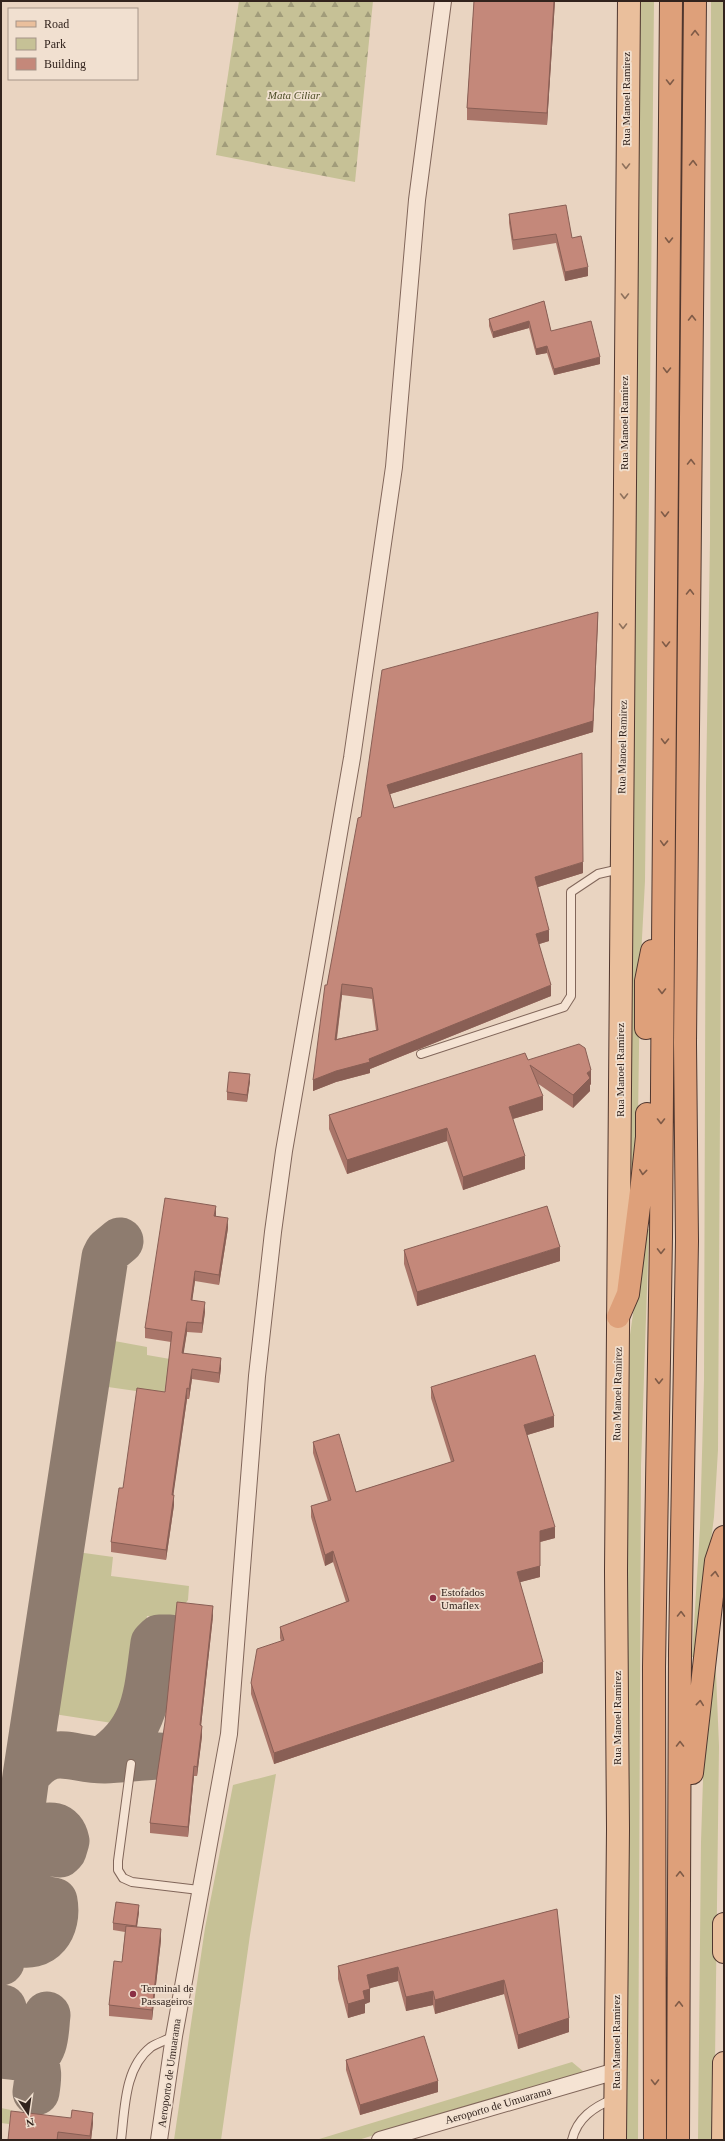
<svg xmlns="http://www.w3.org/2000/svg" width="725" height="2141" font-family="'Times New Roman',serif">
<style>
.green{fill:#c6c196}
.forest{fill:url(#forest-firs)}
.lines{fill:none;stroke-linecap:round;stroke-linejoin:round}
.taxiway{stroke:#8e7c6f;stroke-width:47}
.service-casing{stroke:#81665a;stroke-width:10}
.minor-casing{stroke:#81665a;stroke-width:18}
.primary-casing{stroke:#4f362e;stroke-width:24}
.trunk-casing{stroke:#4f362e;stroke-width:24}
.service{stroke:#f5e3d3;stroke-width:8}
.minor{stroke:#f5e3d3;stroke-width:16}
.primary{stroke:#eabf9c;stroke-width:22}
.trunk{stroke:#dea07a;stroke-width:22}
.wall{fill:#a97569;fill-rule:evenodd}
.shaded-wall{fill:#895f55}
.building{fill:#c4887a;stroke:#895f55;fill-rule:evenodd}
.oneway{stroke:#7f5b47}
.oneway2{stroke:#8e715c}
.poi-dot{fill:#8b3045;stroke:#f1e0d0;stroke-width:1.5}
.labels{text-anchor:middle;stroke-width:3.5;stroke-linejoin:round;paint-order:stroke}
.park-label{font-size:11px;font-style:italic;fill:#4c4d26;stroke:#f1e0d0}
.street-label{font-size:11px;fill:#32231d;stroke:#f1e0d0}
.poi-label{font-size:11px;fill:#32231d;stroke:#f1e0d0;text-anchor:start}
</style>
<defs>
<pattern id="forest-firs" width="22" height="20" patternUnits="userSpaceOnUse"><rect width="22" height="20" fill="#c6c196"/><path d="M5 1l3.5 6h-7zM16 11l3.5 6h-7z" fill="#a19c7a"/></pattern>
</defs>
<rect width="100%" height="100%" fill="#e9d4c1"/>
<path class="green" d="M638 1H654L645 881 640 976 638 1120 630 1195Z
M711 1H724V430L718 1450 714 1517 696 1657H692L700 1528 704 1380 706 786 710 540Z
M645 1229H649L641 1466 638 2140H623L626 1503 628 1349Z
M109 1340 147 1347V1355L170 1359 164 1395 101 1386Z
M77 1552 113 1557 111 1576 189 1586 188 1600 174 1619 147 1616 134 1707 130 1719 112 1723 54 1714Z
M715 1648 719 1746 714 2140H698L701 1842 704 1748Z
M276 1774 250 1935 221 2140H174L205 1928 233 1785Z
M572 2062 584 2072 358 2140H316Z
M1 2108 11 2110 9 2124 1 2123Z"/>
<path class="forest" d="M239 1H373L355 182 216 155Z"/>
<g class="lines">
<path class="taxiway" d="M102 1760C148 1730 147 1691 154 1643L159 1638H170
M26 1776C52 1741 70 1760 104 1760 122 1759 141 1757 159 1756
M1 1845 16 1849 60 1854 63 1851 66 1841C62 1823 49 1824 34 1829
M1 1881 8 1887 10 1893 54 1901C59 1927 43 1952 14 1942L10 1945
M1 1962 26 1776 105 1257 108 1251 120 1241
M1 2025 3 2008
M1 2055C32 2059 42 2055 36 2092
M30 2059C47 2052 45 2030 47 2015"/>
<defs>
<path id="service" d="M421 1054 564 1007 571 996V892L598 874 620 869
M131 1764 118 1861V1870L123 1878 132 1882 199 1890
M121 2140C125 2109 124 2068 151 2047 157 2043 167 2040 174 2036
M572 2140C577 2118 594 2107 613 2099"/>
<path id="minor" d="M159 2140 174 2036 229 1734 257 1376 273 1232 284 1151 352 758 394 467 417 200 443 1
M380 2140 616 2071"/>
<path id="primary" d="M724 1924V1952
M615 2140 618 1829 616 1571 629 1
M723 2140 724 2063"/>
<path id="trunk" d="M646 1028V981L652 951
M618 1317 628 1294 642 1183 647 1137V1114
M692 1773 716 1561 724 1537
M655 2140C656 1982 653 1825 654 1667 655 1524 660 1380 661 1237 664 825 666 413 671 1
M678 2140 680 1652 687 1241 685 1043 695 1"/>
</defs>
<use href="#service" class="service-casing"/>
<use href="#minor" class="minor-casing"/>
<use href="#primary" class="primary-casing"/>
<use href="#trunk" class="trunk-casing"/>
<use href="#service" class="service"/>
<use href="#minor" class="minor"/>
<use href="#primary" class="primary"/>
<use href="#trunk" class="trunk"/>
</g>
<path class="wall" d="M474 1H555L547 125 467 120V108Z
M509 214 572 238 588 276 565 281 556 243 513 250 509 223Z
M544 301 551 331 600 364 554 375 547 353 536 355 529 328 493 338 489 326V319Z
M598 622 593 732 390 794 394 808 583 873 538 887 549 941 539 944 551 996 370 1069V1073L336 1082 313 1091 327 985 361 817ZM342 995 372 999 376 1030 337 1039Z
M528 1060 591 1084 590 1085V1091L573 1108 537 1083 543 1110 513 1119 525 1169 463 1190 447 1141 347 1174 329 1129V1115Z
M250 1081 247 1102 227 1100V1092Z
M216 1216 228 1228 219 1285 195 1281 192 1300 205 1312 202 1333 187 1332 183 1354 221 1368 219 1383 192 1379 189 1399H187L173 1495 174 1505 166 1560 111 1552V1542L123 1488 165 1392 171 1342 145 1338V1328Z
M404 1250 560 1261 417 1306 404 1264Z
M431 1387 554 1427 527 1435 555 1538 540 1542V1577L520 1582 543 1673 274 1764 251 1694V1683L281 1641 280 1638V1627L346 1602 333 1562 325 1566 311 1517V1506L328 1501 313 1453V1442L356 1492 451 1462 431 1398Z
M213 1616 201 1726 202 1736 197 1776H194L188 1837 150 1833V1823Z
M557 1909 569 2032 518 2049 504 1994 435 2014 433 2005 406 2011 398 1981 370 1988V2002L365 2004V2013L348 2018 338 1979V1966Z
M139 1912 137 1927 161 1940 152 2020 109 2016V2005L122 1962 125 1932 113 1930V1923Z
M346 2060 438 2092 360 2115 346 2070Z
M71 2118 93 2123 91 2140H8Z"/>
<path class="shaded-wall" d="M554 1H555L547 125V113Z
M588 267V276L565 281V272Z
M529 321V328L493 338V332Z
M547 346V353L536 355V349Z
M600 357V364L554 375V369Z
M598 612 593 732 387 795V785Z
M583 862V873L535 888V877Z
M549 930V941L536 945V934Z
M342 984V995L335 1050V1040Z
M551 985V996L370 1069V1073L336 1082 313 1091V1080L336 1071 369 1059Z
M591 1070V1084L590 1085V1091L573 1108V1095L587 1073Z
M250 1074V1081L247 1102V1095Z
M543 1096V1110L509 1120V1107Z
M447 1128V1141L347 1174V1160Z
M525 1156V1169L463 1190V1177Z
M216 1206V1216L214 1226V1216Z
M228 1218V1228L219 1285V1275Z
M560 1247V1261L417 1306V1292Z
M195 1271V1281L191 1310V1300Z
M205 1302V1312L202 1333V1323Z
M187 1322V1332L182 1364V1353Z
M221 1358V1368L219 1383V1373Z
M192 1369V1379L189 1399V1389Z
M187 1388V1399L172 1505V1495Z
M554 1416V1427L524 1436V1425Z
M174 1495V1505L166 1560V1550Z
M555 1527V1538L540 1542V1577L517 1583V1572L540 1531Z
M333 1551V1562L325 1566V1555Z
M213 1606V1616L200 1735V1725Z
M543 1662V1673L274 1764V1753Z
M202 1726V1736L197 1776V1767Z
M194 1766V1776L188 1837V1827Z
M139 1905V1912L136 1933V1926Z
M161 1929V1940L152 2020V2010Z
M398 1967V1981L367 1989V1975Z
M504 1980V1994L435 2014V2000Z
M370 1989V2002L365 2004V2013L348 2018V2004L363 1991Z
M433 1991V2005L406 2011V1997Z
M569 2018V2032L518 2049V2035Z
M438 2081V2092L360 2115V2105Z
M93 2113V2123L91 2140H90Z"/>
<path class="building" d="M474 1H554L547 113 467 108Z
M566 205 572 238 581 236 588 267 565 272 556 234 513 240 509 214Z
M544 301 551 331 591 321 600 357 554 369 547 346 536 349 529 321 493 332 489 319Z
M598 612 593 721 387 785 394 808 582 753 583 862 535 877 549 930 536 934 551 985 369 1059 370 1062 336 1071 313 1080 325 985H327L358 818 361 817 382 670ZM342 984 372 988 378 1030 335 1040Z
M579 1044 585 1048 591 1070 587 1073 590 1078 573 1095 530 1065 543 1096 509 1107 525 1156 463 1177 447 1128 347 1160 329 1115 525 1053 528 1060Z
M229 1072 250 1074 247 1095 227 1092Z
M165 1198 216 1206 214 1216 228 1218 219 1275 195 1271 191 1300 205 1302 202 1323 187 1322 182 1353 221 1358 219 1373 192 1369 189 1389 187 1388 172 1495H174L166 1550 111 1542 119 1488H123L137 1388 165 1392 172 1332 145 1328Z
M547 1206 560 1247 417 1292 404 1250Z
M535 1355 554 1416 524 1425 555 1527 540 1531V1566L517 1572 543 1662 274 1753 251 1683 257 1649 284 1640 280 1627 349 1601 333 1551 325 1555 311 1506 331 1500 313 1442 339 1434 356 1492 454 1461 431 1387Z
M177 1602 213 1606 200 1725 202 1726 197 1767 194 1766 188 1827 150 1823 165 1722Z
M116 1902 139 1905 136 1926 113 1923Z
M557 1909 569 2018 518 2035 504 1980 435 2000 433 1991 406 1997 398 1967 367 1975 370 1989 363 1991 365 1999 348 2004 338 1966Z
M126 1926 161 1929 152 2010 109 2005 114 1961 122 1962Z
M424 2036 438 2081 360 2105 346 2060Z
M72 2110 93 2113 90 2136 58 2132 57 2140H8L11 2111 71 2118Z"/>
<defs><path id="oneway-chevron" d="M-2-3.5L2.5 0L-2 3.5" fill="none" stroke-width="1.6" stroke-linecap="round" stroke-linejoin="round"/></defs>
<g class="oneway">
<use href="#oneway-chevron" transform="translate(695 33) rotate(-90)"/>
<use href="#oneway-chevron" transform="translate(670 82) rotate(90)"/>
<use href="#oneway-chevron" transform="translate(693 163) rotate(-89)"/>
<use href="#oneway-chevron" transform="translate(669 240) rotate(91)"/>
<use href="#oneway-chevron" transform="translate(692 318) rotate(-90)"/>
<use href="#oneway-chevron" transform="translate(667 370) rotate(91)"/>
<use href="#oneway-chevron" transform="translate(691 462) rotate(-90)"/>
<use href="#oneway-chevron" transform="translate(665 514) rotate(90)"/>
<use href="#oneway-chevron" transform="translate(690 592) rotate(-89)"/>
<use href="#oneway-chevron" transform="translate(666 644) rotate(90)"/>
<use href="#oneway-chevron" transform="translate(665 741) rotate(91)"/>
<use href="#oneway-chevron" transform="translate(664 843) rotate(92)"/>
<use href="#oneway-chevron" transform="translate(662 991) rotate(90)"/>
<use href="#oneway-chevron" transform="translate(661 1121) rotate(90)"/>
<use href="#oneway-chevron" transform="translate(643 1172) rotate(96)"/>
<use href="#oneway-chevron" transform="translate(661 1251) rotate(91)"/>
<use href="#oneway-chevron" transform="translate(659 1381) rotate(91)"/>
<use href="#oneway-chevron" transform="translate(715 1574) rotate(-84)"/>
<use href="#oneway-chevron" transform="translate(681 1614) rotate(-89)"/>
<use href="#oneway-chevron" transform="translate(700 1703) rotate(-84)"/>
<use href="#oneway-chevron" transform="translate(680 1744) rotate(-90)"/>
<use href="#oneway-chevron" transform="translate(680 1874) rotate(-89)"/>
<use href="#oneway-chevron" transform="translate(679 2004) rotate(-89)"/>
<use href="#oneway-chevron" transform="translate(655 2082) rotate(90)"/>
</g>
<g class="oneway2">
<use href="#oneway-chevron" transform="translate(626 166) rotate(90)"/>
<use href="#oneway-chevron" transform="translate(625 296) rotate(90)"/>
<use href="#oneway-chevron" transform="translate(624 496) rotate(90)"/>
<use href="#oneway-chevron" transform="translate(623 626) rotate(90)"/>
</g>
<g class="poi-dot">
<circle cx="433" cy="1598" r="4"/>
<circle cx="133" cy="1994" r="4"/>
</g>
<g class="labels">
<g class="park-label">
<text x="294" y="99">Mata Ciliar</text>
</g>
<g class="street-label">
<text transform="translate(626 99) rotate(-90)" y="4">Rua Manoel Ramirez</text>
<text transform="translate(624 423) rotate(-90)" y="4">Rua Manoel Ramirez</text>
<text transform="translate(622 747) rotate(-89)" y="4">Rua Manoel Ramirez</text>
<text transform="translate(620 1070) rotate(-90)" y="4">Rua Manoel Ramirez</text>
<text transform="translate(617 1394) rotate(-89)" y="4">Rua Manoel Ramirez</text>
<text transform="translate(617 1718) rotate(-90)" y="4">Rua Manoel Ramirez</text>
<text transform="translate(616 2042) rotate(-90)" y="4">Rua Manoel Ramirez</text>
<text transform="translate(169 2073) rotate(-82)" y="4">Aeroporto de Umuarama</text>
<text transform="translate(498 2105) rotate(-16)" y="4">Aeroporto de Umuarama</text>
</g>
<g class="poi-label">
<text x="441" y="1596">Estofados<tspan x="441" dy="13">Umaflex</tspan></text>
<text x="141" y="1992">Terminal de<tspan x="141" dy="13">Passageiros</tspan></text>
</g>
</g>
<rect width="725" height="2141" fill="none" stroke="#32231d" stroke-width="4"/>
<rect x="8" y="8" width="130" height="72" fill="#f1e0d0" stroke="#a59488"/>
<rect x="16" y="21" width="20" height="6" fill="#eabf9c" stroke="#a59488"/>
<text x="44" y="28" font-size="12" fill="#32231d">Road</text>
<rect x="16" y="38" width="20" height="12" fill="#c6c196" stroke="#a59488"/>
<text x="44" y="48" font-size="12" fill="#32231d">Park</text>
<rect x="16" y="58" width="20" height="12" fill="#c4887a" stroke="#a59488"/>
<text x="44" y="68" font-size="12" fill="#32231d">Building</text>
<g transform="translate(28 2113) rotate(167)" stroke="#f1e0d0" stroke-width="3" paint-order="stroke">
<path d="M0-3L7 15L0 10L-7 15Z" fill="#32231d"/>
<text y="-6" font-size="11" font-weight="bold" text-anchor="middle" fill="#32231d">N</text>
</g>
</svg>
